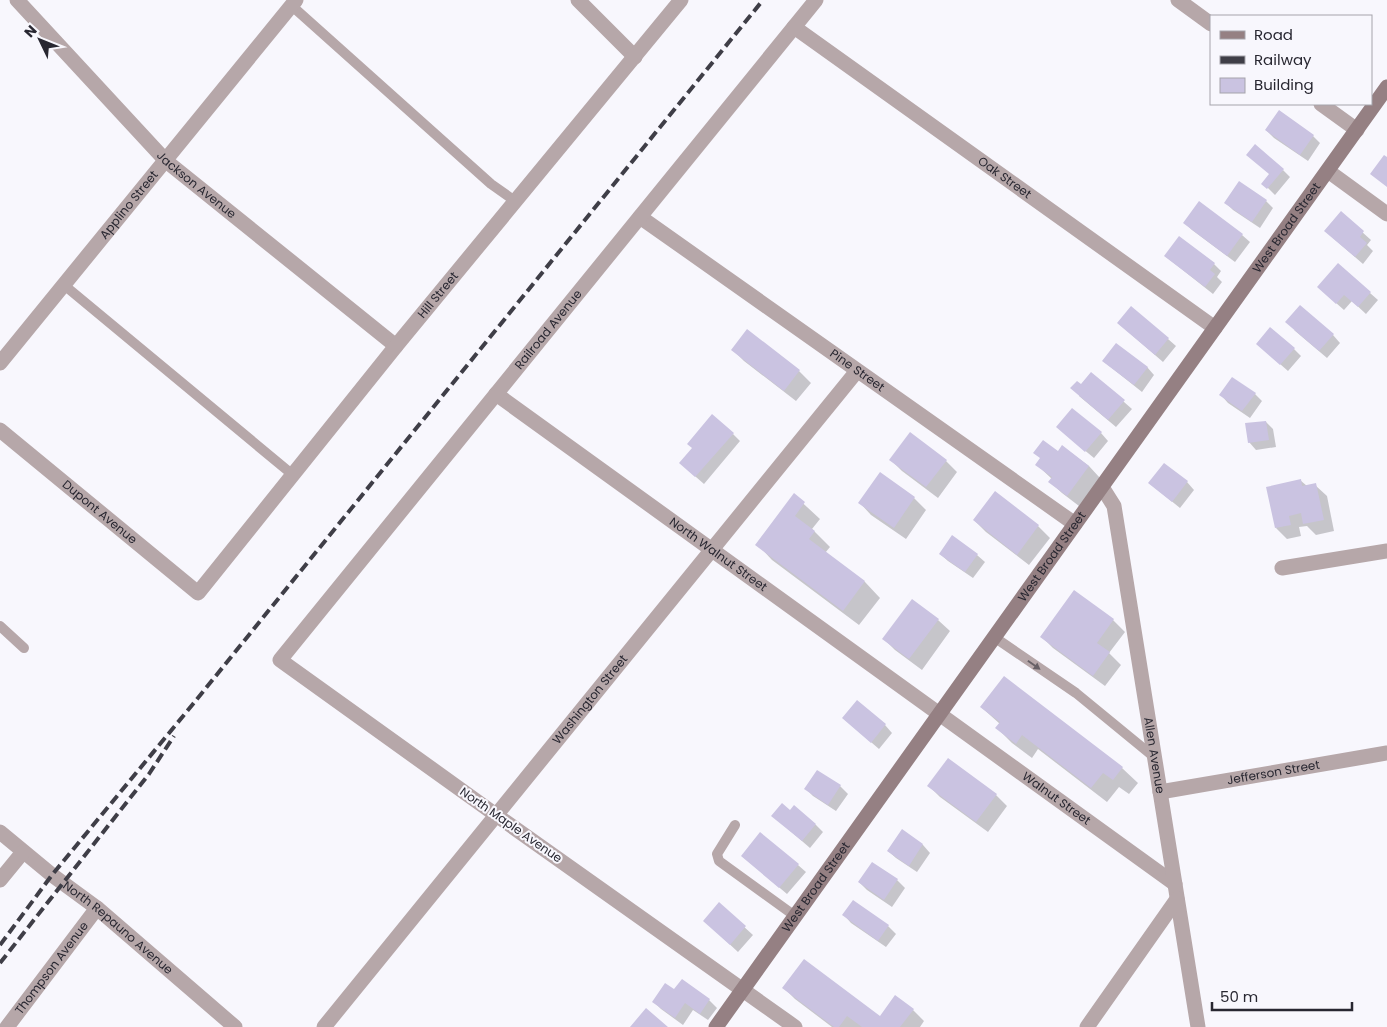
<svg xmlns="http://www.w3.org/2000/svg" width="1387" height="1027" font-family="Poppins,sans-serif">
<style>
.shadow{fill:#0003}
.building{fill:#cac3e1}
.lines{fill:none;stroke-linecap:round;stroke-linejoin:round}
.lane{stroke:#b6a7a9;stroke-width:10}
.street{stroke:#b6a7a9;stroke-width:15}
.secondary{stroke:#958083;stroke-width:15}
.rail{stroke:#3f3e47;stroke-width:4;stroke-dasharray:10 5;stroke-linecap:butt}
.oneway{fill:#686167}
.labels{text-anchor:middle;stroke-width:4;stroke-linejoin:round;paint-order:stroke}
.street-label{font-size:12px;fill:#282731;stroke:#f8f7fd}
</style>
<rect width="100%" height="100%" fill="#f8f7fd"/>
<path class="shadow" d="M1266 130 1313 136 1320 143 1308 161 1274 138Z
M1283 170 1290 177 1275 195 1263 183Z
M1266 201 1273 208 1260 228 1233 210 1226 203Z
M1341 213 1371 240 1367 245 1373 251 1363 264 1333 238Z
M1185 223 1242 235 1250 242 1235 262 1192 230Z
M1165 256 1214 264 1221 271 1217 277 1222 282 1213 294Z
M1338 265 1378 300 1366 314 1352 301 1344 310 1327 295Z
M1118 323 1168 339 1176 346 1163 362Z
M1294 330 1333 335 1340 343 1327 358Z
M748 331 799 371 811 383 796 401 744 361 733 350Z
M1294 349 1301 356 1288 371 1265 351Z
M1103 361 1147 367 1154 375 1142 392Z
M1091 373 1132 409 1116 427 1079 396 1081 385Z
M1255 394 1262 401 1250 418 1228 403 1221 395Z
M1266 422 1273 429 1276 447 1256 450 1249 442Z
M1101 433 1108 441 1094 458 1065 434Z
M733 434 740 441 704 484 688 470 693 449Z
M1063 447 1089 466 1100 478 1079 506 1062 493 1050 482 1052 479 1037 465 1041 459 1058 453Z
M891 460 946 461 957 472 938 498 902 471Z
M880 474 914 498 926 510 906 539 871 515 860 503Z
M1300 480 1307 486 1315 485 1327 496 1334 531 1316 535 1307 526 1299 527 1301 536 1287 539 1276 528Z
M1187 482 1194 490 1180 508 1149 483Z
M995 493 1038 526 1050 538 1029 565 986 532 974 520Z
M794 495 820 519 812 529 830 547 825 553 865 582 880 598 859 625 772 560 757 544Z
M940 554 977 555 985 562 973 578 948 561Z
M1074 592 1113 620 1125 632 1109 653 1121 665 1105 686 1053 648 1042 637Z
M938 620 950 631 922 670 895 650 884 639Z
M981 707 1122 768 1138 783 1129 794 1119 787 1107 802 1038 749 1032 758 1012 743 997 728 1000 724Z
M843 718 885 725 892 733 879 749Z
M817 771 840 786 848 794 836 811 813 796 806 789Z
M929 786 996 795 1007 806 988 832 940 797Z
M790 812 816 825 823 832 810 848 773 816Z
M902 831 923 845 930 853 917 872 896 858 888 851Z
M742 856 798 865 806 872 787 894Z
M897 880 905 888 892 907 867 890 859 882Z
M719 904 753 935 738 952 712 928Z
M844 915 888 926 896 934 886 947 851 923Z
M682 981 709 1000 717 1008 708 1020 693 1010 683 1025 661 1009 654 1002 674 991Z
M784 988 880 1017 913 1010 924 1021 920 1027H832L795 999Z"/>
<path class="building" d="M1279 110 1314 135 1300 155 1265 130Z
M1255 144 1284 169 1267 189 1261 184 1269 174 1246 155Z
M1384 155 1387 157V187L1370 174Z
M1239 181 1267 200 1252 222 1224 203Z
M1199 201 1243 234 1227 256 1183 223Z
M1341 211 1364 231 1360 237 1367 243 1355 257 1324 231Z
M1179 236 1215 263 1210 270 1215 274 1205 287 1164 256Z
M1338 263 1371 292 1358 307 1344 295 1336 304 1317 287Z
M1300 305 1334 334 1319 351 1285 322Z
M1131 306 1169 338 1155 355 1117 323Z
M1270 327 1295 348 1280 365 1256 344Z
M747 329 800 370 784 391 731 350Z
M1116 343 1148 367 1134 385 1102 361Z
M1091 372 1125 400 1108 420 1070 388 1077 381 1081 384Z
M1232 377 1256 393 1242 411 1219 395Z
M1072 408 1102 432 1085 452 1056 427Z
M712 414 734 433 695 477 679 463 692 448 687 444Z
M1266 421 1269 440 1248 443 1245 423Z
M910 432 947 460 926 487 889 460Z
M1043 440 1058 451 1062 445 1089 466 1067 496 1048 482 1052 477 1035 465 1040 458 1033 453Z
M1164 463 1188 481 1172 502 1148 483Z
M880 472 915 497 894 528 858 503Z
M1301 479 1302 486 1316 483 1324 520 1303 524 1301 513 1289 516 1291 525 1275 528 1266 487Z
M995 491 1039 525 1017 555 973 520Z
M794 493 805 502 795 516 815 531 809 539 865 581 843 611 755 545Z
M952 535 978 554 965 572 939 554Z
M1074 590 1114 619 1097 643 1110 652 1093 676 1040 637Z
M912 599 939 619 909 659 882 639Z
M1004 676 1123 767 1113 780 1103 773 1091 788 1022 735 1016 744 995 728 1000 722 980 707Z
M857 700 886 724 871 743 842 718Z
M948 758 997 794 976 822 927 786Z
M817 770 841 785 828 805 804 789Z
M782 803 790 810 794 805 816 824 802 841 771 816Z
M902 829 923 844 909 866 887 851Z
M760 832 799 864 779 888 741 856Z
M872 862 898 879 884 900 858 882Z
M853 900 889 925 878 941 842 915Z
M719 902 746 926 730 945 703 921Z
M804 959 880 1016 895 995 914 1009 900 1027H862L847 1016 839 1027H834L782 988Z
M682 979 710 999 700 1014 685 1003 675 1018 652 1002 665 983 674 989Z
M646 1008 668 1027H630Z"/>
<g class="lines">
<path class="lane" d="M292 6 491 184 515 201
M64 285 293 475
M0 626 24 648
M994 637 1076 693 1154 757
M735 825 717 854 719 861 795 916"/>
<g class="street">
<path id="s1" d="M17 0 166 161 396 346"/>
<path d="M578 0 635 57"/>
<path d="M1178 0 1211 24"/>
<path id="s2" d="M794 27 1215 328"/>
<path d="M1321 104 1357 130"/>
<path d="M1328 171 1387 214"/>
<path id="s3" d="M640 217 1075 524"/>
<path id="s4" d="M0 363 296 0"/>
<path id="s5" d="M496 394 1175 884"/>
<path id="s6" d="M0 430 198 593 396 346 681 0"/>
<path id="s7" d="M1102 487 1114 506 1198 1027"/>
<path d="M1282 568 1387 551"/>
<path id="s8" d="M1160 792 1387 753"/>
<path id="s9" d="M0 832 52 875 97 908 235 1027"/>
<path d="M0 880 23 852"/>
<path id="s10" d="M7 1027 97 908"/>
<path id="s11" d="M324 1027 857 371"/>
<path id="s12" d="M795 1027 496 815 280 660 816 0"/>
<path d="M1087 1027 1177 899"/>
</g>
<path class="secondary" id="s13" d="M716 1027 1387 87"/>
<path class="rail" d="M0 945 52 875 193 704 763 0
M0 963 149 774 174 736"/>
</g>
<defs><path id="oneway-solid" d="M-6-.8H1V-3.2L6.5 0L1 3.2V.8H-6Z" transform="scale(1.25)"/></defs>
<use class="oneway" href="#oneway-solid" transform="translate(1034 665) rotate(35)"/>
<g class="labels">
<g class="street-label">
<text dy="4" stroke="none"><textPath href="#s2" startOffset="259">Oak Street</textPath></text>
<text dy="4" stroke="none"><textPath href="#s1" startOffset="258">Jackson Avenue</textPath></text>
<text dy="4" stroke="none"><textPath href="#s4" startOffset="204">Applino Street</textPath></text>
<text dy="4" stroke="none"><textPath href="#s13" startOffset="982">West Broad Street</textPath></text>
<text dy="4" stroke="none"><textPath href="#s6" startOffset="639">Hill Street</textPath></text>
<text dy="4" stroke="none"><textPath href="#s12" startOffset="1058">Railroad Avenue</textPath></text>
<text dy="4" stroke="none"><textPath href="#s3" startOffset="266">Pine Street</textPath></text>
<text dy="4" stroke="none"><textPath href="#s6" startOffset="129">Dupont Avenue</textPath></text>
<text dy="4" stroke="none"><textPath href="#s5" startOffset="274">North Walnut Street</textPath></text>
<text dy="4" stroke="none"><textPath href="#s13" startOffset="578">West Broad Street</textPath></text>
<text dy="4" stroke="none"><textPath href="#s11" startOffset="422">Washington Street</textPath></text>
<text dy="4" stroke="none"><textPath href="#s7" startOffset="275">Allen Avenue</textPath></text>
<text dy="4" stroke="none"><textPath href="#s8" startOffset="115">Jefferson Street</textPath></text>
<text dy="4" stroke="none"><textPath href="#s5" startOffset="691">Walnut Street</textPath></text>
<text transform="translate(511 825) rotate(35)" y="4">North Maple Avenue</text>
<text dy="4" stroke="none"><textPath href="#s13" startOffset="172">West Broad Street</textPath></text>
<text dy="4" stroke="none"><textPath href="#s9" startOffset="152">North Repauno Avenue</textPath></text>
<text dy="4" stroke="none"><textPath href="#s10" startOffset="74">Thompson Avenue</textPath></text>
</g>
</g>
<rect x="1210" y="15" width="162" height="90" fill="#f8f7fd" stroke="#a5a4ab"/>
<rect x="1220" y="31" width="25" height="8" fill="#958083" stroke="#a5a4ab"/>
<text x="1254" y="40" font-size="15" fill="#282731">Road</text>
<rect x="1220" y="56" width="25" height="8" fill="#3f3e47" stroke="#a5a4ab"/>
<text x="1254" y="65" font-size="15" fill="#282731">Railway</text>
<rect x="1220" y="78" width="25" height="15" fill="#cac3e1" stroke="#a5a4ab"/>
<text x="1254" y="90" font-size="15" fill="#282731">Building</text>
<g transform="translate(40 40) rotate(313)" stroke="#f8f7fd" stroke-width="4" paint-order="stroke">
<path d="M0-4L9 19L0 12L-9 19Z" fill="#282731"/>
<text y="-8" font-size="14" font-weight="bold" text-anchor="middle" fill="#282731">N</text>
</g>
<path d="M1212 1002v8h140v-8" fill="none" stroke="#282731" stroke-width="2.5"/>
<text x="1220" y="1002" font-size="15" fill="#282731" stroke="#f8f7fd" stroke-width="4" paint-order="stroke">50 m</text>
</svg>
